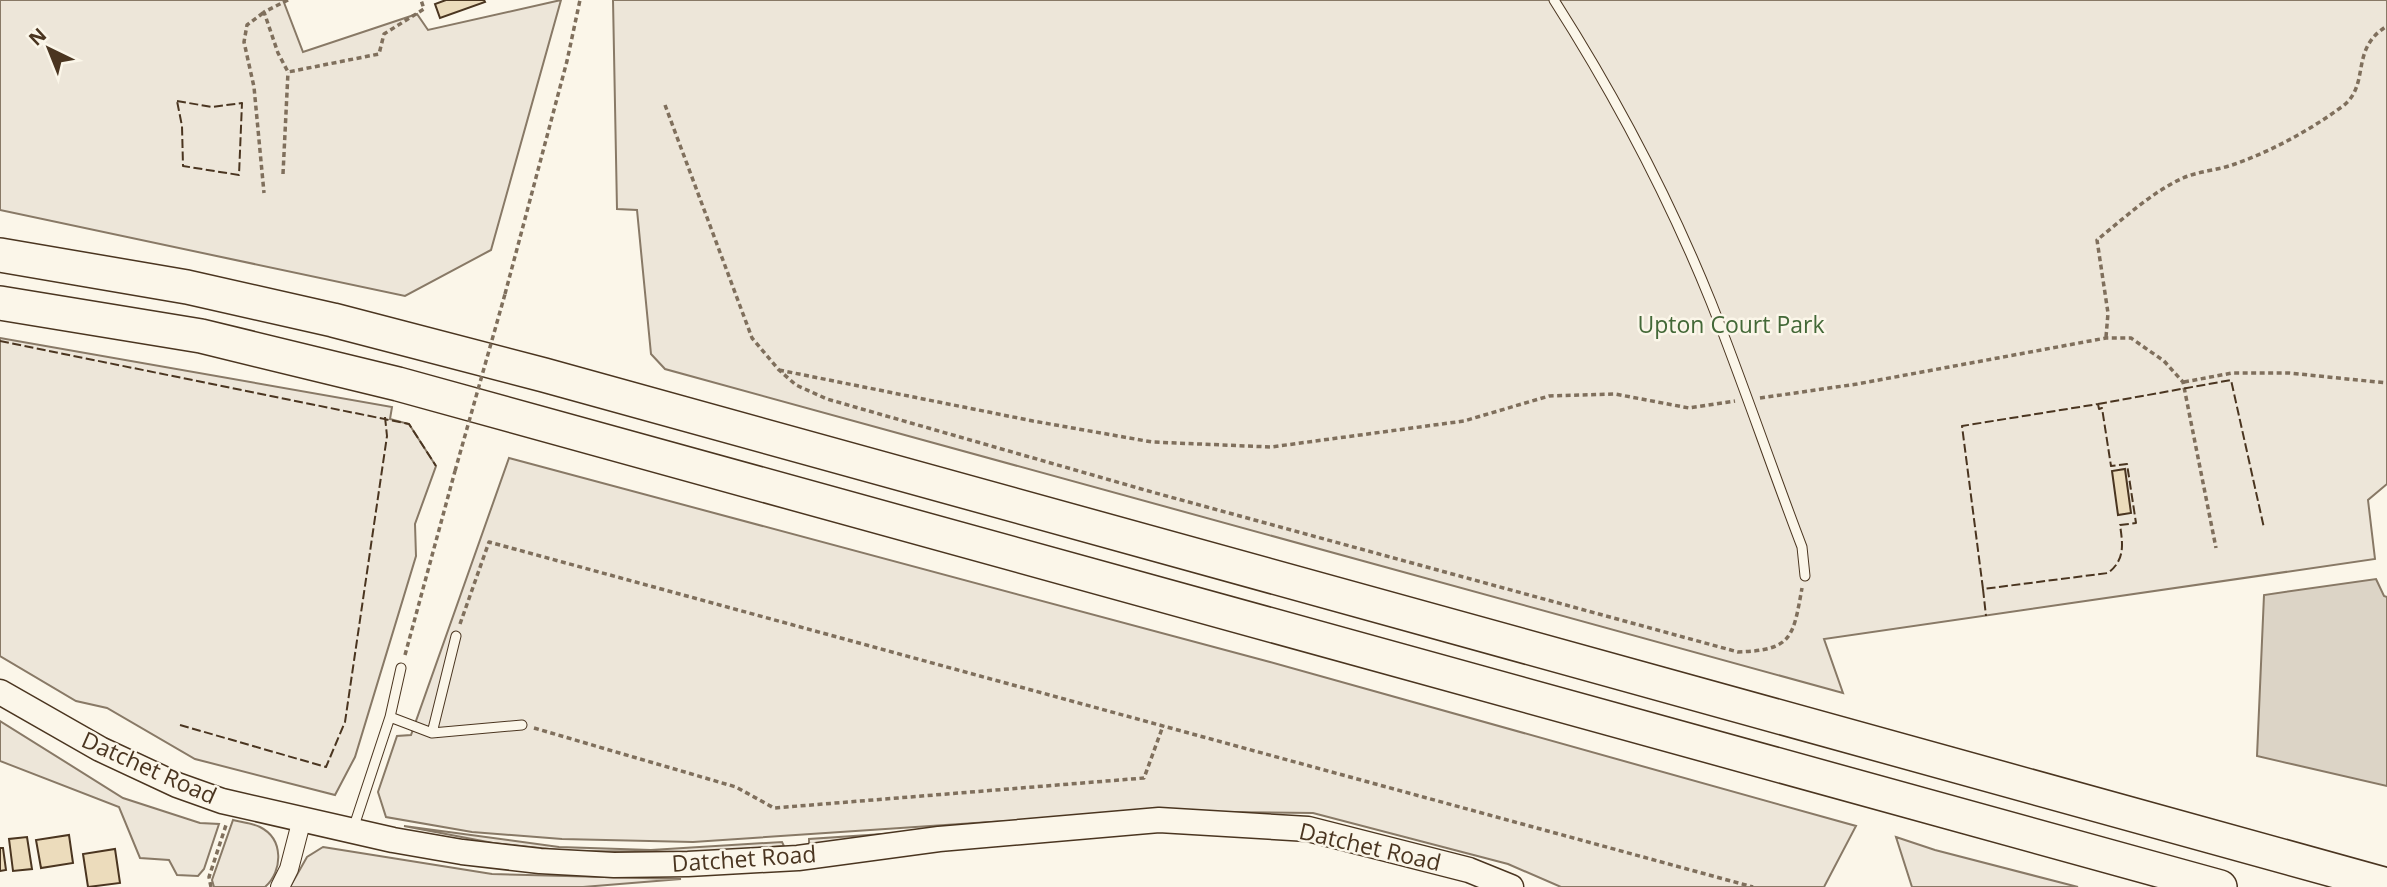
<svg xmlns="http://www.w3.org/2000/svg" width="2387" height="887" font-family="'Open Sans',sans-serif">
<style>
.green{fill:#ede6d9;stroke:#887966;stroke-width:2}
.water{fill:#dcd4c6;stroke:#887966;stroke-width:2}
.building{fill:#ecdcbc;stroke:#4a3520;stroke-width:2}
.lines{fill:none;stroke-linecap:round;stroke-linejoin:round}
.lane-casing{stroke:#4a3520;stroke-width:11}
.street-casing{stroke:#4a3520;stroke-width:20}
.secondary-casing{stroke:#4a3520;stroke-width:27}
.highway-casing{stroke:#4a3520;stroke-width:36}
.path{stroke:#7f6f5c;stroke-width:3.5;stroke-dasharray:5 3.5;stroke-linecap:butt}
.lane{stroke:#fbf6e9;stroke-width:9}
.street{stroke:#fbf6e9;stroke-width:18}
.secondary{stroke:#fbf6e9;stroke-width:24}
.highway{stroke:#fbf6e9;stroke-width:33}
.path-bridge{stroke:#7f6f5c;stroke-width:3.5;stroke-dasharray:5 3.5;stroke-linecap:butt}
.fence{stroke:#4a3520;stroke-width:2;stroke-dasharray:9 3.5;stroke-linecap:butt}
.labels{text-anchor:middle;stroke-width:5;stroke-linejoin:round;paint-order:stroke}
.park-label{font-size:23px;fill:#436837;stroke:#fbf6e9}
.street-label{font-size:23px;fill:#4a3520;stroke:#fbf6e9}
</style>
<rect width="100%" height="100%" fill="#fbf6e9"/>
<path class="green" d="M0 0H283L303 52 417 14 428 30 561 0 491 250 405 296 0 210Z
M613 0H2387V484L2368 500 2375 559 1824 639 1843 693 665 369 651 354 637 210 617 209Z
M0 338 392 407 390 419 409 424 436 466 415 524 416 556 355 757 335 795 195 759 107 708 76 701 0 656Z
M509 458 1270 662 1856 826 1824 887H1561L1508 864 1313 813 1213 812 990 822 693 842 562 839 472 832 386 817 378 792 397 736 411 735Z
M0 721 123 798 200 823 219 824 204 869 198 876 177 875 169 860 140 858 119 807 0 761Z
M233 820C241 822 252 823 260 827 284 839 283 871 265 887H214L212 880Z
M404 826 559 847 651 850 782 842 784 846 703 852 567 851 493 843Z
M943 830 947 834 809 844V839Z
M1896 837 1935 850 2078 887H1912Z
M323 847 492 874 681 879 583 887H290L307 857Z"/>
<path class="water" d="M2376 579 2384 596 2387 597V786L2257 756 2264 595Z"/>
<path class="building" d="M446 0H484L485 2 440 18 435 4Z
M2125 469 2131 513 2118 515 2112 471Z
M69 835 73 863 41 868 36 840Z
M27 837 32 869 13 871 9 839Z
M0 848H3L6 870 0 871Z
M115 849 120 883 88 887 83 854Z"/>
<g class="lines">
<defs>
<path id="lane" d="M1554 0C1614 94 1669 198 1711 302 1743 383 1771 466 1802 547L1805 576
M390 717 432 733 456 636
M432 733 522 725
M353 829 390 717 401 668"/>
<path id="street" d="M280 887 289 869 302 819"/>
<path id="secondary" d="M0 692 100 749 177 785 222 801 393 840 462 852 540 861 614 865 688 864 798 858 939 839 1159 820 1308 829 1469 870 1511 887"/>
<path id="highway" d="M0 255 187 287 333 320 544 375 2387 885
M0 303 201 336 398 384 2220 887"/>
</defs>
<use href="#lane" class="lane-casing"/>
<use href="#street" class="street-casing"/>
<use href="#secondary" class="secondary-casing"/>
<use href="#highway" class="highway-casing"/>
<path class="path" d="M288 0 264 12 278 53 288 72 379 54 384 34 424 9 421 0
M263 13 247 25 244 42 254 87 264 193
M665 105 752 338 779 370 796 385 827 399 1152 492 1738 652C1792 650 1793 638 1802 588
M283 174 288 72
M505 294 567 61 580 0
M2106 337 2108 313 2097 240C2123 219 2152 192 2183 178 2199 171 2219 170 2235 164 2274 150 2310 130 2343 106 2371 84 2349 49 2387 26
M779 370 1033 421 1152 442 1271 447 1464 421 1549 396 1615 394 1689 408 1735 401
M2184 382 2232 373H2289L2387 383
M1760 398 1857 384 2106 338H2131L2164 361 2183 382 2216 548
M460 624 489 542 1753 887
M405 655 455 471
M534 728 736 787 774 808 1144 778 1163 726
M211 887 209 877 227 822"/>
<use href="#lane" class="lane"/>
<use href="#street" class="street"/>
<use href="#secondary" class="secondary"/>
<use href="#highway" class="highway"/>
<path class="path-bridge" d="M455 471 505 294"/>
<path class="fence" d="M177 101 212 107 242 103 239 175 183 166 182 126Z
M0 341 409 424 436 466
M2098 404 2099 409 2102 408 2111 466 2127 464 2136 523 2120 525C2123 545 2125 560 2108 573L1983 589 1962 426Z
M2098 404 2231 380 2264 528
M1983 589 1986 616
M180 725 326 767 345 722 387 436 385 417"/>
</g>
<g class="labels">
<g class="park-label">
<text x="1731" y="333">Upton Court Park</text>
</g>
<g class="street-label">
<text transform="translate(149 768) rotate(24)" y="8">Datchet Road</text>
<text transform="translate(1370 847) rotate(13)" y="8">Datchet Road</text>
<text transform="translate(744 859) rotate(-4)" y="8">Datchet Road</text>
</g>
</g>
<g transform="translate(49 49) rotate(317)" stroke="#fbf6e9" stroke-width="5" paint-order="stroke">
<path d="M0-5L12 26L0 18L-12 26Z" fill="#4a3520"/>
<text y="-10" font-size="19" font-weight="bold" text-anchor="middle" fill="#4a3520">N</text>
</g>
</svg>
